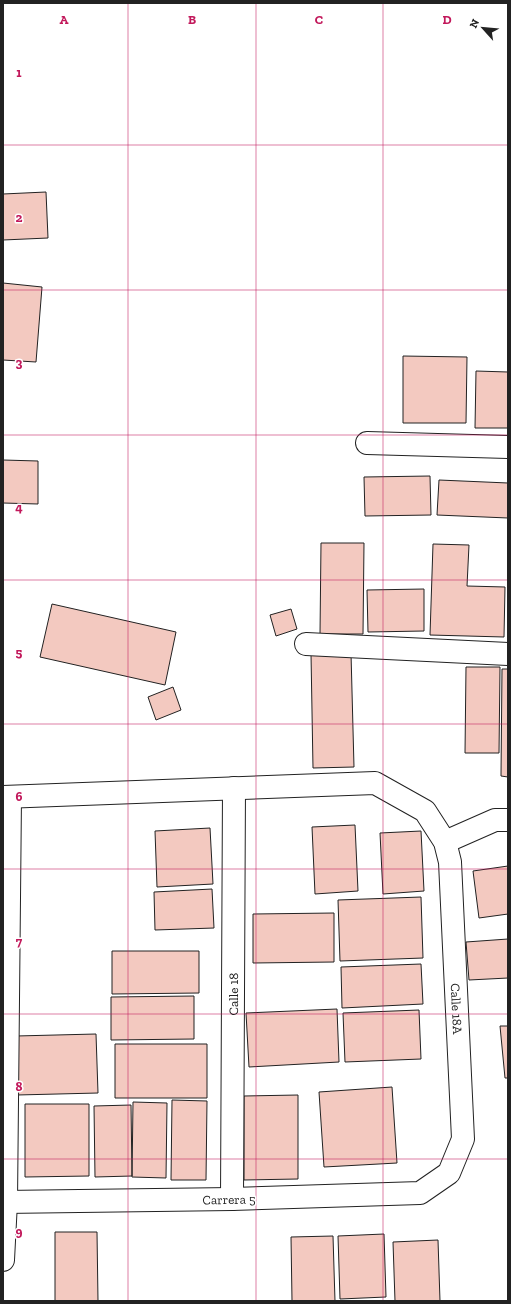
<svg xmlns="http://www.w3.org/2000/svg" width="511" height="1304" font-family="'Zilla Slab',serif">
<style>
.building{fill:#f3c9c0;stroke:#222}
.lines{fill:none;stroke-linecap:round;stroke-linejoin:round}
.street-casing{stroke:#222;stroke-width:24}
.street{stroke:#fff;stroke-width:22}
.grid{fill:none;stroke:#c2185b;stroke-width:1;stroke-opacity:0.55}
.labels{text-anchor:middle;stroke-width:3;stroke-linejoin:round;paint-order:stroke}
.street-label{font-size:13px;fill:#222;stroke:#fff}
.grid-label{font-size:13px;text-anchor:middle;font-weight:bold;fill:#c2185b;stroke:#fff;stroke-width:3;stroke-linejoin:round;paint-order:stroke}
</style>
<rect width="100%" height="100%" fill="#fff"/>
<path class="building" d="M46 192 48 238 3 240V194Z
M3 283 42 287 36 362 3 360Z
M403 356 467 357 466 423H403Z
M476 371 508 372V428H475Z
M3 460 38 461V504L3 503Z
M430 476 431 515 365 516 364 477Z
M439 480 508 483V518L437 515Z
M321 543H364L363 634H320Z
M433 544 469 545 467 586 505 587 504 637 430 635Z
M424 589V631L368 632 367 590Z
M52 604 176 632 165 685 40 657Z
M291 609 297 629 276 636 270 615Z
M351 653 354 767 313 768 311 654Z
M466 667H500L499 753H465Z
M502 669H508V777L501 776Z
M173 687 181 710 156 720 148 697Z
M355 825 358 891 315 894 312 827Z
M210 828 213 884 157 887 155 831Z
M421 831 424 891 383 894 380 833Z
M508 866V914L479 918 473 871Z
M212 889 214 928 155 930 154 892Z
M421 897 423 958 340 961 338 900Z
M334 913V962L253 963V914Z
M508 939V978L469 980 466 942Z
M112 951H199V993L112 994Z
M421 964 423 1004 342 1008 341 967Z
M194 996V1039L111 1040V997Z
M337 1009 339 1062 249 1067 246 1013Z
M419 1010 421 1059 345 1062 343 1013Z
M500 1026H508V1078H505Z
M96 1034 98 1093 17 1095 16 1036Z
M115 1044H207V1098H115Z
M392 1087 397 1163 324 1167 319 1092Z
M298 1095V1179L244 1180V1096Z
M172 1100 207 1101 206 1180H171Z
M133 1102 167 1103 166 1178 132 1177Z
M25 1104H89V1176L25 1177Z
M131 1105 132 1176 95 1177 94 1106Z
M55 1232H97L98 1301H55Z
M384 1234 386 1297 340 1299 338 1236Z
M333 1236 335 1301H292L291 1237Z
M438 1240 440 1301H395L393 1242Z"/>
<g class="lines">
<defs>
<g id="street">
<path d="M367 443 508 447"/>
<path d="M306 644 508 654"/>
<path id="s1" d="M3 797 375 783 425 811 445 842 450 862 463 1139 449 1173 420 1193 232 1199 3 1202"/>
<path d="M445 842 495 820H508"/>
<path id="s2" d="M232 1199 234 788"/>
<path d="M3 1260 6 1202 10 797"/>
</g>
</defs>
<use href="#street" class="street-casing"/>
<use href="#street" class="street"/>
</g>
<path class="grid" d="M128 3V1301M256 3V1301M383 3V1301M3 145H508M3 290H508M3 435H508M3 580H508M3 724H508M3 869H508M3 1014H508M3 1159H508"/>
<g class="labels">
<g class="street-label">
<text dy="5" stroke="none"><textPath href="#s2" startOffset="205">Calle 18</textPath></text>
<text dy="5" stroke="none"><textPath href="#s1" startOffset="634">Calle 18A</textPath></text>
<text transform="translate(229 1199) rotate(-1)" y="5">Carrera 5</text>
</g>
</g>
<g class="grid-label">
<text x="64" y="24">A</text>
<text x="192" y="24">B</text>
<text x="319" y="24">C</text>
<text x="447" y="24">D</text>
<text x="19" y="77">1</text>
<text x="19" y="222">2</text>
<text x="19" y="367">3</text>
<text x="19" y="512">4</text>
<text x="19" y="657">5</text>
<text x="19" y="801">6</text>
<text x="19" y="946">7</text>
<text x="19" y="1091">8</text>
<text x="19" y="1236">9</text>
</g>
<rect width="511" height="1304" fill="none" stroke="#222222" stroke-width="8"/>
<g transform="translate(483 28) rotate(297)" stroke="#ffffff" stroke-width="3" paint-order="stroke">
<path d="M0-3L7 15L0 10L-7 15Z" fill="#222222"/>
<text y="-6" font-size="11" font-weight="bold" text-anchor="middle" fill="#222222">N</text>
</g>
</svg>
